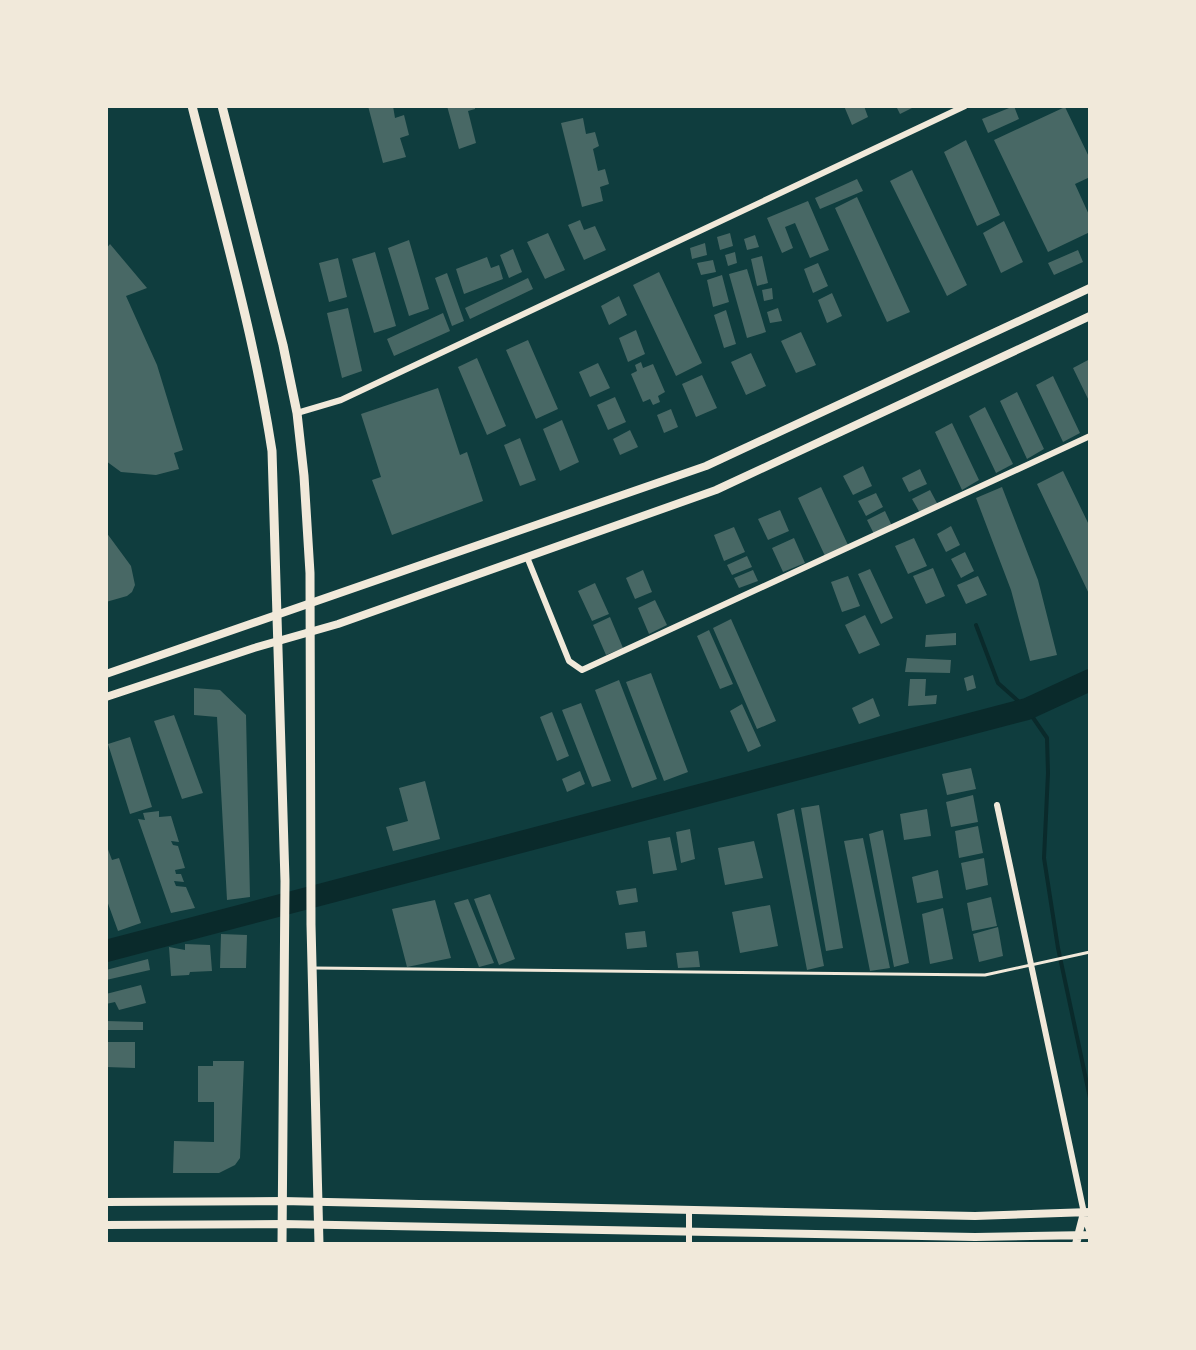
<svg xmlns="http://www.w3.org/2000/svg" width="1196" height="1350" font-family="'Titillium Web',sans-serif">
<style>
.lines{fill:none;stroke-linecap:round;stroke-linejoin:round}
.stream{stroke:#0a2a2b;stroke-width:4}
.river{stroke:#0a2a2b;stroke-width:22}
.building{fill:#486865}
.service{stroke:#f1e9da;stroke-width:3}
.minor{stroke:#f1e9da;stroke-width:6}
.tertiary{stroke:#f1e9da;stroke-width:8}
.primary{stroke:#f1e9da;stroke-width:9}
</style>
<rect width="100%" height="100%" fill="#0f3d3e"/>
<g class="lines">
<path class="stream" d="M976 625 998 683 1027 709 1047 738 1048 773 1044 858 1058 948 1090 1098"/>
<path class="river" d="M106 951 1027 709 1090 680"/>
</g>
<path class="building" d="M368 106H393L395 118 404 115 409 135 400 138 406 157 383 163Z
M447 106H475V109L468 111 476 143 459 149Z
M844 106H864L868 117 852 125Z
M896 106H916L900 114Z
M1014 106 1019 119 988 133 982 119Z
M1065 107 1090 159V177L1075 184 1090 217V232L1048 252 994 140Z
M583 118 586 134 595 132 599 146 593 149 598 171 605 169 609 184 600 187 603 201 582 207 561 123Z
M966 140 1000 215 977 226 944 152Z
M912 170 967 285 947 296 890 181Z
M857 179 863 191 820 209 815 198Z
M857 197 910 312 887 322 835 208Z
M808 201 829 250 810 258 795 223 785 227 793 248 782 253 767 218Z
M580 220 584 230 595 226 606 250 584 260 568 225Z
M1004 221 1023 262 1001 273 983 233Z
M548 233 565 270 545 279 527 242Z
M730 233 733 246 720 250 717 237Z
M755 235 759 247 747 250 744 239Z
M409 240 429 309 409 316 388 248Z
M705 243 707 255 692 259 690 248Z
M110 244 147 288 126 296 157 365 183 450 174 453 179 469 156 475 121 472 106 461V249Z
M513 249 522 272 509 278 500 255Z
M1078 250 1083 262 1054 275 1048 263Z
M375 252 396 326 374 333 352 259Z
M735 252 737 263 728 266 725 255Z
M762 256 768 283 757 286 751 259Z
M487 257 491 268 499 265 503 279 464 294 456 269Z
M338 258 347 297 329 302 319 263Z
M713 260 716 272 701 275 697 263Z
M818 263 828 286 813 293 804 269Z
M747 269 766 332 747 338 729 274Z
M659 272 702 363 676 376 633 285Z
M447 273 464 321 452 326 435 278Z
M722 275 729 302 713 307 707 280Z
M528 278 533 289 470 319 465 308Z
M772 288 773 299 764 301 762 290Z
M832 293 842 316 827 323 818 300Z
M619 296 627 315 609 325 601 306Z
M348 308 362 371 342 378 327 313Z
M778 308 782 321 770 323 767 312Z
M726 310 736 344 724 348 714 315Z
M443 313 450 331 394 356 387 339Z
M636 330 645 354 628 362 619 338Z
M801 332 816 365 796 373 781 341Z
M528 340 558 409 536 419 506 350Z
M751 353 766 386 746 395 731 362Z
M477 358 506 426 487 435 458 367Z
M1090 359V403L1073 368Z
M641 362 643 368 653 364 665 392 658 396 660 402 653 405 650 399 643 402 631 374 637 371 635 365Z
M598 363 610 388 590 397 579 372Z
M702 375 717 408 696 417 682 384Z
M1053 376 1080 433 1063 442 1036 385Z
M438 388 460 455 467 452 483 501 392 535 372 480 381 477 361 414Z
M1017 392 1044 449 1027 459 1000 401Z
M615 397 626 422 608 430 597 405Z
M985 407 1013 464 996 473 969 416Z
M671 409 678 427 664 433 657 415Z
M562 420 579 462 560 471 543 429Z
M952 423 979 480 962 490 935 432Z
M630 430 638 447 620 455 613 439Z
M520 438 536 480 520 486 504 445Z
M863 466 872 486 853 495 843 476Z
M920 469 927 484 909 492 902 478Z
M1063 471 1090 527V596L1037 484Z
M821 487 848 545 825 556 798 498Z
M1002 487 1038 580 1057 655 1030 661 1011 590 976 498Z
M930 490 938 505 920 513 912 499Z
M876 493 883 507 866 516 858 501Z
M780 510 789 531 768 540 758 519Z
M885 511 892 526 874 534 867 520Z
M951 526 960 545 946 552 937 534Z
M734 527 745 552 724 561 714 535Z
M106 532 131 566 135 585 132 592 127 596 106 602Z
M794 538 805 563 783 572 772 548Z
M914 538 927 566 908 574 895 546Z
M965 552 974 571 961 578 951 559Z
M747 556 752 567 732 575 727 565Z
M933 568 945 596 926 604 913 576Z
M870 569 893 618 881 624 858 574Z
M643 570 652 592 635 599 626 578Z
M753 570 758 581 739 588 734 578Z
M848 576 860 606 842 612 831 582Z
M978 576 987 595 966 604 957 585Z
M595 583 609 614 592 621 578 591Z
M655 600 667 625 649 634 638 608Z
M865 615 880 645 859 654 845 625Z
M610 617 623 648 606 655 593 625Z
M731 619 776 721 757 729 713 628Z
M709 630 733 684 720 689 697 636Z
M956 633V645L925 647 926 635Z
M907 658 951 660 950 673 905 672Z
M651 673 688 772 664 781 626 682Z
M973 675 976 688 967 691 964 678Z
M910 679H926L925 696 937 695 936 704 908 706Z
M619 680 657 779 632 788 595 690Z
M194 688 220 690 246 715 250 897 227 900 217 717 194 715Z
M873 698 880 716 859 724 852 708Z
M581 703 611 781 592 787 562 710Z
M742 704 761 746 748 752 730 711Z
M552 712 569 756 557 761 540 717Z
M174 715 203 793 182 799 154 721Z
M130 737 152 807 130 814 108 744Z
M971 768 976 789 947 795 942 774Z
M580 771 585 784 567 792 562 779Z
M425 781 440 839 393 851 386 827 408 821 399 788Z
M973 795 978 822 951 827 946 802Z
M819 805 843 948 826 951 801 808Z
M794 809 824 966 807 970 777 814Z
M927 809 931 836 904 840 900 814Z
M159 811V817L171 816 179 842 171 841 173 845 178 846 185 868 175 870 176 874H181L184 882 174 881 176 886 186 887 195 908 171 913 138 819 145 820 143 813Z
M978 826 983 853 959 858 955 831Z
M690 829 695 859 681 863 676 832Z
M883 830 909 963 894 967 869 834Z
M670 837 677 870 653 874 648 841Z
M863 838 890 968 870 971 844 841Z
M754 841 763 878 725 885 718 848Z
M106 844 112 860 119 858 141 923 118 931 106 898Z
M984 858 988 885 966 890 961 863Z
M938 870 943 898 917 903 912 877Z
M636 888 638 902 619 905 616 891Z
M490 894 515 959 499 965 474 899Z
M991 897 997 926 972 931 967 903Z
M468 899 494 963 479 967 454 903Z
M435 900 451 958 407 967 392 909Z
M770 905 778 946 740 953 732 912Z
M943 908 953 959 930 964 922 914Z
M998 927 1003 956 979 962 973 934Z
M645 931 647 947 627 949 625 933Z
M221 934 247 935 246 968H220Z
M185 944 210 945 212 971 190 972 189 975 171 976 169 947 185 950Z
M698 951 700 967 678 968 676 953Z
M148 959 150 970 106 980V970Z
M141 985 146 1003 119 1010 115 1002 106 1004V994Z
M106 1021 143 1022V1030H106Z
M106 1042H135V1068L106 1067Z
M213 1061H244L240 1158 235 1165 219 1173H173L174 1141 214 1142V1102H198V1066H213Z"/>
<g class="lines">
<path class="service" d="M314 968 985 975 1090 952"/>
<path class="minor" d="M297 413 341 400 965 106
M527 557 569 661 582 670 1090 436
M997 805 1084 1213
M689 1210V1244"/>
<path class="tertiary" d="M106 674 706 466 1090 288
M106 697 254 648 338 624 716 490 1090 316
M106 1202 282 1201 975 1216 1090 1212
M1084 1213 1090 1230
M106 1225 282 1224 975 1237 1090 1235
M1076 1244 1084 1213"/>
<path class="primary" d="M192 106C221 221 254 334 272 451L285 881 282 1244
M222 106 283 345 297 413 304 476 310 573 311 925 319 1244"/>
</g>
<rect width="1196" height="1350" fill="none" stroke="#f1e9da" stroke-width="216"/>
</svg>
